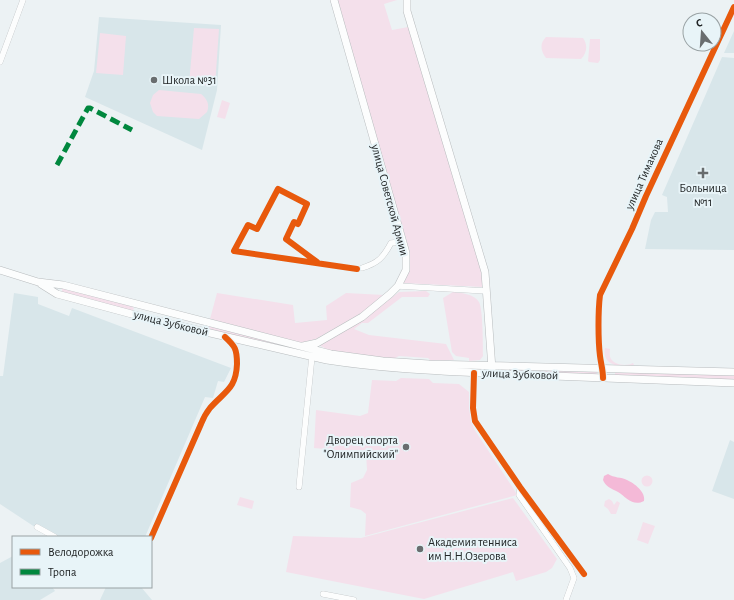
<svg xmlns="http://www.w3.org/2000/svg" width="734" height="600" font-family="'Alegreya Sans',sans-serif">
<style>
.built{fill:#d8e6ea}
.green{fill:#f4e0eb}
.water{fill:#f4b9d7}
.lines{fill:none;stroke-linecap:round;stroke-linejoin:round}
.minor-casing{stroke:#b8bcbe;stroke-width:6}
.major-casing{stroke:#b8bcbe;stroke-width:8}
.minor{stroke:#fcfdfd;stroke-width:5.5}
.major{stroke:#fcfdfd;stroke-width:7}
.quiet{stroke:#00873e;stroke-width:5;stroke-dasharray:10 5;stroke-linecap:butt}
.cycleway-casing{stroke:#e8f4f8;stroke-width:8}
.cycleway{stroke:#e8590c;stroke-width:6}
.poi-dot{fill:#696d6f;stroke:#e8f4f8;stroke-width:1.5}
.labels{text-anchor:middle;stroke-width:4;stroke-linejoin:round;paint-order:stroke}
.poi-label{font-size:12px;fill:#222627;stroke:#e8f4f8;text-anchor:start}
.street-label{font-size:12px;fill:#222627;stroke:#e8f4f8}
</style>
<rect width="100%" height="100%" fill="#ecf2f4"/>
<path class="built" d="M99 17 221 25 217 90 202 150 85 97 94 71Z
M734 31V53H724Z
M722 57 734 58V250L645 249 651 220 655 212H668L667 197 662 195Z
M14 293 38 297V304L69 316 72 308 231 368 224 382 218 381 213 398 205 397 145 537H50L0 504V376H3Z
M730 440 734 442V499L712 491Z
M13 556V587H52L55 591 40 600H0V563Z
M106 587H141L152 600H100Z"/>
<path class="green" d="M337 0H397L384 4 392 30 408 27 483 274V287L403 283 409 270 410 253Z
M194 28 219 29 215 86 189 84Z
M100 33 126 36 123 75 96 73Z
M546 37 583 38C588 45 587 53 581 59L546 58C541 51 539 44 546 37Z
M590 39H600V60L598 63 589 62 588 61Z
M159 90 201 94C207 99 210 104 207 112L199 119 157 116 153 112 150 103 153 95Z
M222 100 230 103 225 119 217 117Z
M65 288 132 305 134 309 131 311 62 292V289Z
M426 291 430 294 428 297H402L368 323H362L354 329 369 335 446 344 454 360 431 361 428 358 399 356 393 359 328 350 319 345 364 319 399 292Z
M453 292C462 293 474 294 479 302 483 309 483 346 483 356L480 360 469 361V358L456 356 452 352 443 298Z
M217 293 293 305 295 323 327 320 326 306 346 293 384 295 360 314 316 339 300 343 210 319Z
M209 326 298 348 299 349 297 350 209 330 206 328V327Z
M605 348 610 349C610 352 609 356 611 359 616 366 628 366 633 363L634 365C621 369 601 365 605 348Z
M508 370 597 372 596 375 509 371Z
M615 372 734 374V380L615 375Z
M401 378 429 379 433 383 459 384 469 392C469 405 470 417 474 429L513 488 517 495 365 536 366 514 361 510 350 507 351 483 363 478 367 470 366 453 314 448 316 410 360 416 368 413 372 380 396 381Z
M641.5 481a5.5 5.5 0 1 1 11 0a5.5 5.5 0 1 1-11 0Z
M240 497 254 501 252 509 237 505Z
M513 498 557 559 552 568 546 572 516 581 513 572 424 599 286 572 293 536 361 538Z
M609 499 612 501 614 505 617 501 620 503 616 514H611L608 509 604 506 605 501Z
M643 522 655 526 648 544 637 540Z"/>
<path class="water" d="M608 474C614 478 621 477 627 480 634 483 646 492 644 501 633 507 626 497 618 492 612 489 605 486 603 480L604 476Z"/>
<g class="lines">
<defs>
<path id="minor" d="M0 62 23 0
M317 262 286 239 294 222 298 224 307 204 278 189 257 229 248 225 234 251 357 269
M362 268C378 263 383 258 391 243L403 242
M398 286 486 291
M474 373 473 408 475 421 520 487 584 574
M603 378C603 370 601 364 600 356 598 340 598 311 600 295L632 229 646 196 734 7
M299 487 312 356
M520 487 519 495 570 568 574 578 566 600
M37 527 55 537
M151 538 201 424C203 419 206 413 210 408 225 392 236 389 237 364 237 349 236 347 225 337
M323 594 354 600"/>
<path id="major" d="M407 0V11L485 272 492 369
M0 270 38 282 63 285 331 354 383 361 429 364 734 372
M41 284 57 294 154 320 327 360C385 369 442 371 500 374 578 377 656 380 734 383
M303 346 317 343 362 317 390 294 398 286 406 270V253L334 0"/>
</defs>
<use href="#minor" class="minor-casing"/>
<use href="#major" class="major-casing"/>
<use href="#minor" class="minor"/>
<use href="#major" class="major"/>
<path class="quiet" d="M57 165 88 108H90L132 130"/>
<defs>
<path id="cycleway" d="M317 262 286 239 294 222 298 224 307 204 278 189 257 229 248 225 234 251 357 269
M474 373 473 408 475 421 520 487 584 574
M603 378C603 370 601 364 600 356 598 340 598 311 600 295L632 229 646 196 734 7
M151 538 201 424C203 419 206 413 210 408 225 391 236 389 237 364 237 349 235 346 225 337"/>
</defs>
<use href="#cycleway" class="cycleway-casing"/>
<use href="#cycleway" class="cycleway"/>
</g>
<g class="poi-dot">
<circle cx="154" cy="80" r="4"/>
<path d="M701 167h4v4h4v4h-4v4h-4v-4h-4v-4h4z"/>
<circle cx="406" cy="447" r="4"/>
<circle cx="420" cy="549" r="4"/>
</g>
<g class="labels">
<g class="poi-label">
<text x="162" y="84">Школа №31</text>
<text x="703" y="192" text-anchor="middle">Больница<tspan x="703" dy="14">№11</tspan></text>
<text x="398" y="444" text-anchor="end">Дворец спорта<tspan x="398" dy="14">"Олимпийский"</tspan></text>
<text x="428" y="546">Академия тенниса<tspan x="428" dy="14">им Н.Н.Озерова</tspan></text>
</g>
<g class="street-label">
<text transform="translate(644 174) rotate(-66)" y="4">улица Тимакова</text>
<text transform="translate(390 200) rotate(75)" y="4">улица Советской Армии</text>
<text transform="translate(171 323) rotate(14)" y="4">улица Зубковой</text>
<text transform="translate(520 374) rotate(2)" y="4">улица Зубковой</text>
</g>
</g>
<rect x="12" y="536" width="140" height="52" fill="#e8f4f8" stroke="#99a2a4"/>
<rect x="20" y="549" width="20" height="6" fill="#e8590c" stroke="#99a2a4"/>
<text x="48" y="556" font-size="12" fill="#222627">Велодорожка</text>
<rect x="20" y="569" width="20" height="6" fill="#00873e" stroke="#99a2a4"/>
<text x="48" y="576" font-size="12" fill="#222627">Тропа</text>
<g transform="translate(702 32) rotate(343)"><circle r="19" fill="#e8f4f8" stroke="#99a2a4"/>
<path d="M0-3L7 15L0 10L-7 15Z" fill="#696d6f"/>
<text y="-6" font-size="11" font-weight="bold" text-anchor="middle" fill="#222627">С</text>
</g>
</svg>
